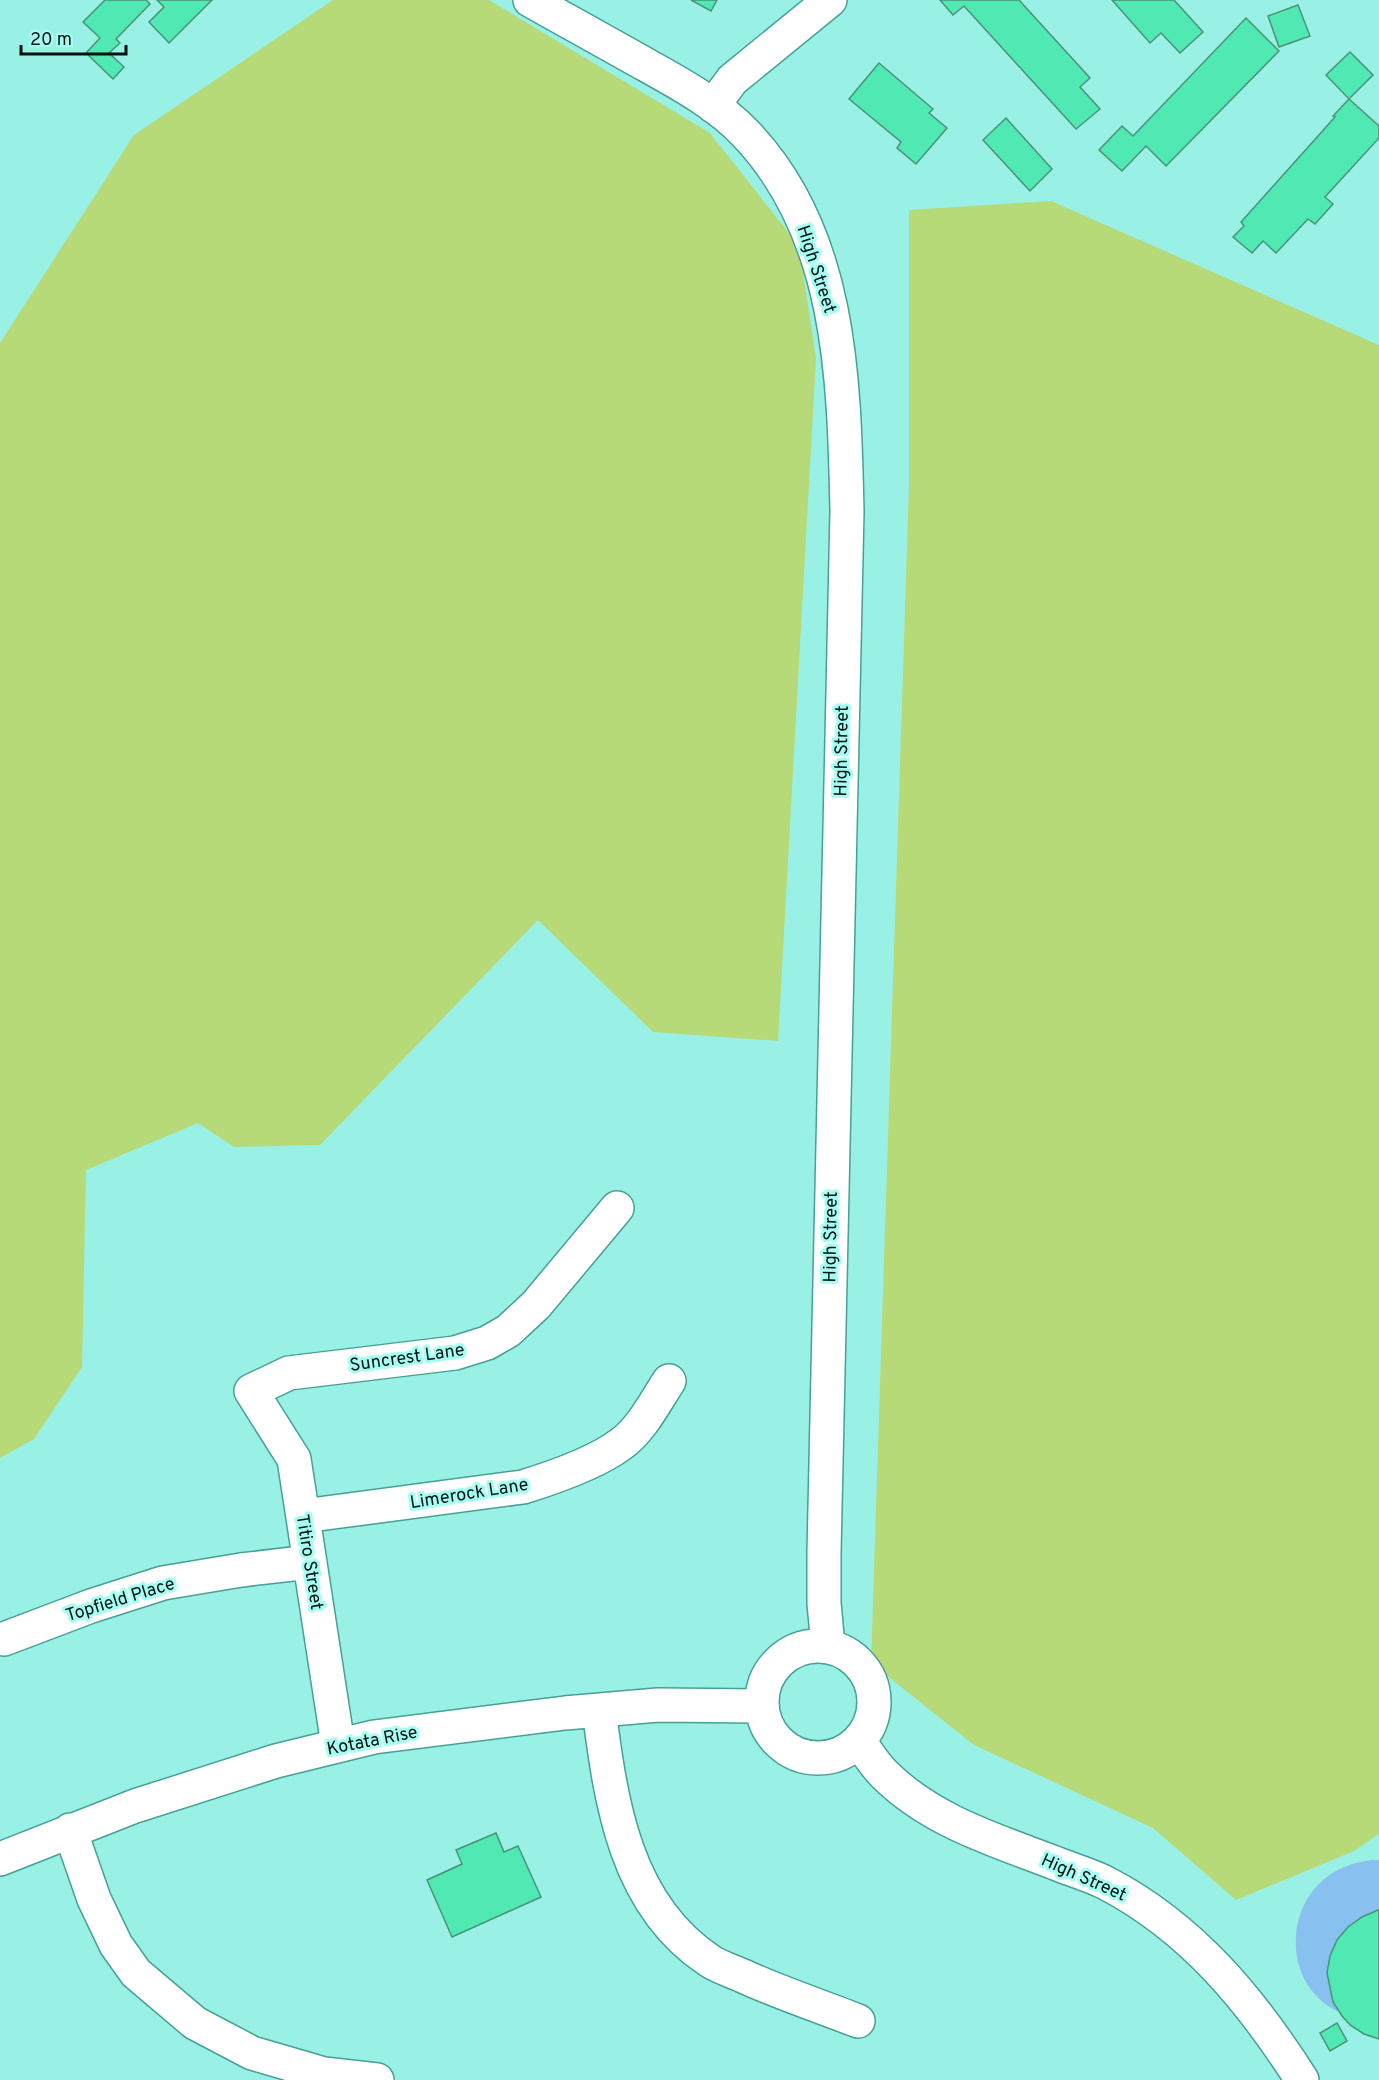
<svg xmlns="http://www.w3.org/2000/svg" width="1379" height="2080" font-family="Overpass,sans-serif">
<style>
.green{fill:#b7da79}
.water{fill:#88c0f0}
.building{fill:#50e9b3;stroke:#4a9376;stroke-width:1.5}
.lines{fill:none;stroke-linecap:round;stroke-linejoin:round}
.minor-casing{stroke:#47a096;stroke-width:36}
.minor{stroke:#fff;stroke-width:33}
.labels{text-anchor:middle;stroke-width:6;stroke-linejoin:round;paint-order:stroke}
.street-label{font-size:18px;fill:#001210;stroke:#a6fff3}
</style>
<rect width="100%" height="100%" fill="#99f1e6"/>
<path class="green" d="M333 0H489L710 133 799 246 816 358 778 1041 653 1032 538 920 320 1145 234 1147 198 1123 86 1170 82 1367 34 1439 0 1458V343L134 135Z
M1051 201 1379 345V1834L1354 1851 1236 1900 1153 1828 974 1745 871 1663 909 484V210Z"/>
<path class="water" d="M1371 1860H1379V2022C1361 2018 1342 2016 1327 2005 1287 1977 1286 1914 1321 1882 1336 1868 1352 1863 1371 1860Z"/>
<path class="building" d="M105 0H146L150 4 116 39 120 43 109 53 124 67 113 79 86 53 100 38 83 22Z
M157 0H212L169 43 149 22 164 7Z
M691 0H717L711 11Z
M940 0H1019L1090 78 1080 87 1100 109 1076 129 964 6 953 15Z
M1112 0H1174L1203 32 1180 53 1161 33 1150 43Z
M1298 5 1310 36 1279 47 1268 16Z
M1246 18 1279 51 1166 166 1146 146 1122 171 1099 150 1122 126 1133 136Z
M1350 52 1373 75 1349 99 1326 75Z
M879 63 933 109 929 113 947 128 916 164 897 148 901 142 849 99Z
M1349 99 1379 126V138L1325 197 1333 204 1315 224 1308 219 1276 253 1263 241 1252 253 1233 237 1244 226 1241 222 1335 117 1333 116Z
M1006 118 1052 169 1030 191 983 140Z
M496 1833 504 1852 518 1846 541 1897 452 1937 427 1880 462 1864 456 1850Z
M1378 1910H1379V2039L1364 2034 1350 2025 1342 2016 1333 2002 1327 1973 1330 1956 1337 1940 1348 1927 1362 1917Z
M1337 2023 1347 2041 1330 2051 1320 2033Z"/>
<g class="lines">
<defs>
<path id="minor" d="M530 0C567 21 604 41 641 62 677 82 718 104 746 134 842 235 844 380 847 511L824 1553V1603L828 1646
M713 106 732 80 830 0
M303 1516 523 1487C552 1478 596 1463 621 1444 642 1429 655 1402 669 1381
M4 1639 91 1606 163 1583 241 1570 310 1562
M762 1702a56 56 0 1 1 112 0a56 56 0 1 1-112 0Z
M599 1710C611 1803 625 1905 710 1961 719 1967 732 1971 743 1976 780 1993 820 2006 858 2021
M859 1741C867 1752 874 1764 884 1774 931 1821 995 1840 1055 1863 1072 1870 1090 1875 1106 1883 1192 1928 1251 2000 1302 2080
M338 1745 294 1459 251 1391 289 1373 455 1353 487 1343 508 1331 536 1305 617 1208
M70 1830 94 1899 116 1945 136 1973 195 2023 252 2053 324 2074 377 2080
M0 1859 135 1806 276 1761 374 1737 565 1713 658 1705 761 1706"/>
</defs>
<use href="#minor" class="minor-casing"/>
<use href="#minor" class="minor"/>
</g>
<g class="labels">
<g class="street-label">
<text transform="translate(817 269) rotate(72)" y="6">High Street</text>
<text transform="translate(841 751) rotate(-89)" y="6">High Street</text>
<text transform="translate(830 1237) rotate(-89)" y="6">High Street</text>
<text transform="translate(407 1357) rotate(-8)" y="6">Suncrest Lane</text>
<text transform="translate(469 1493) rotate(-9)" y="6">Limerock Lane</text>
<text transform="translate(310 1562) rotate(81)" y="6">Titiro Street</text>
<text transform="translate(120 1599) rotate(-17)" y="6">Topfield Place</text>
<text transform="translate(372 1740) rotate(-11)" y="6">Kotata Rise</text>
<text transform="translate(1084 1877) rotate(24)" y="6">High Street</text>
</g>
</g>
<path d="M21 45v9h105v-9" fill="none" stroke="#001210" stroke-width="3"/>
<text x="30" y="45" font-size="18" fill="#001210" stroke="#a6fff3" stroke-width="4.5" paint-order="stroke">20 m</text>
</svg>
